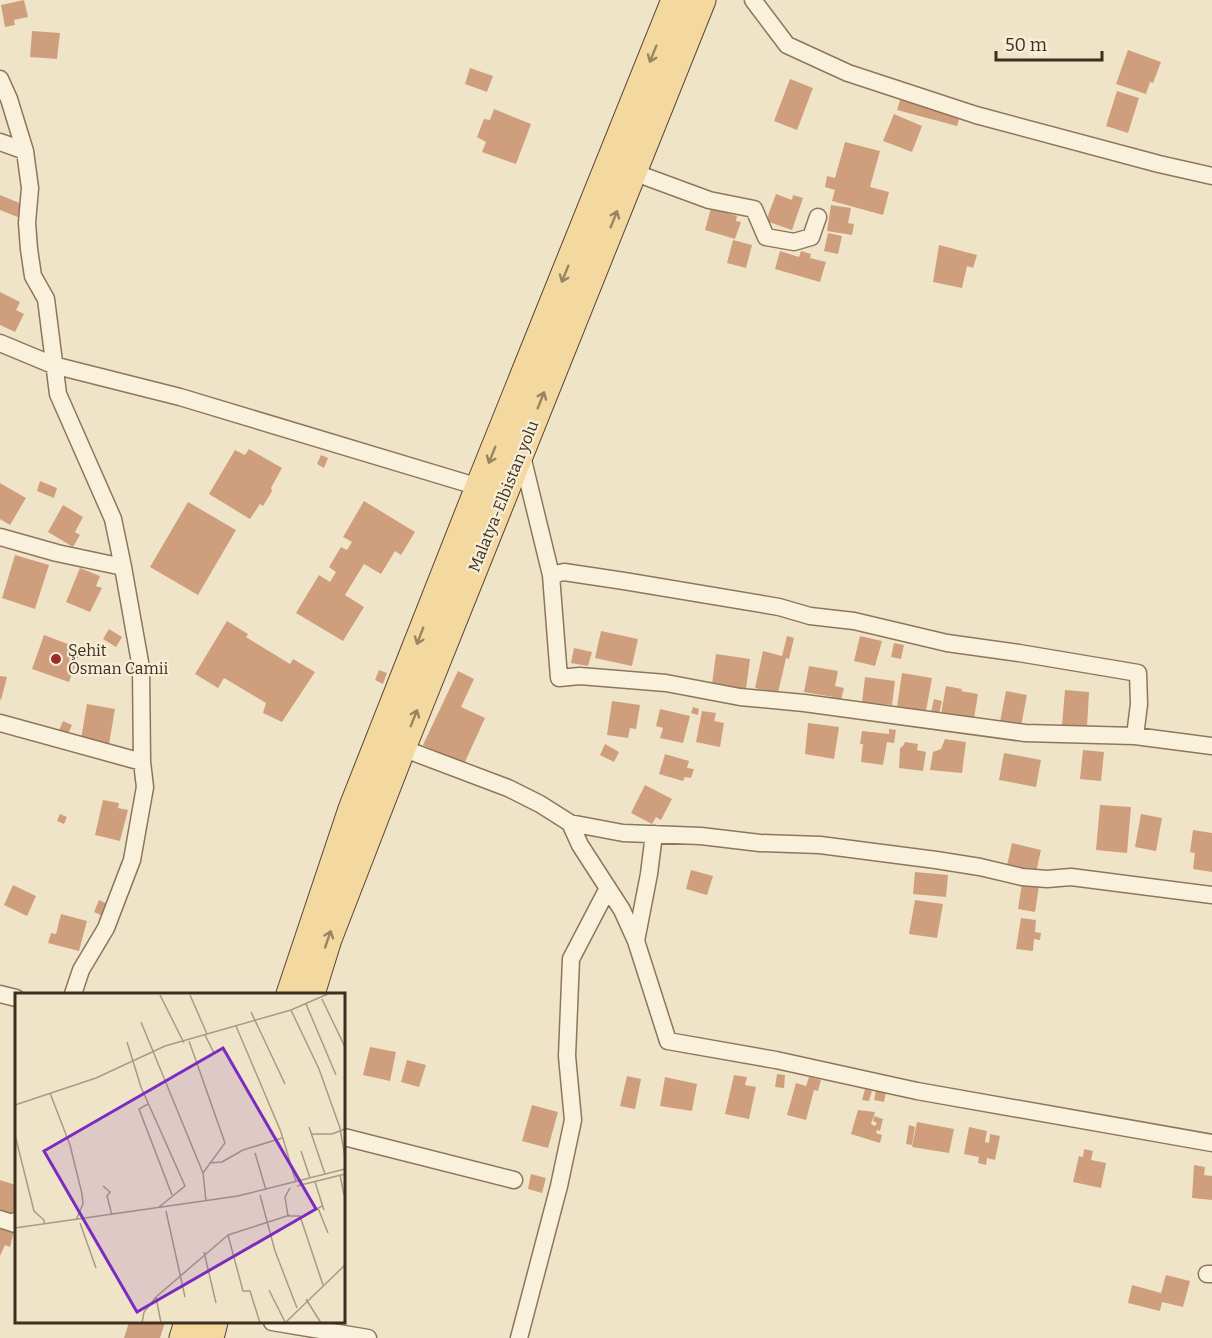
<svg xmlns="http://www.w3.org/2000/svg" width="1212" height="1338" font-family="Bitter,serif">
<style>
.building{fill:#cf9f7d}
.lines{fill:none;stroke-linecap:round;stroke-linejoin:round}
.street-casing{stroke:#8d765c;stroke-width:19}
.primary-casing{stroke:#5b4430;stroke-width:29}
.street{stroke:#faf1dc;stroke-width:16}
.primary{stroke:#f3d9a0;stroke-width:27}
.oneway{stroke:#988460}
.poi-dot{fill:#9e2a2b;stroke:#f7eed8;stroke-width:2}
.labels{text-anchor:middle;stroke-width:4.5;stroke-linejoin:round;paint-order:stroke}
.street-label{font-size:16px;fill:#3d2e20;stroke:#f7eed8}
.poi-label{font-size:16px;fill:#3d2e20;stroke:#f7eed8;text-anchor:start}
.inset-road{fill:none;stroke:#a89b85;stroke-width:1.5}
.view{fill:#7b2cbf;fill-opacity:0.15;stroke:#7b2cbf;stroke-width:3}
.inset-edge{fill:none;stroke:#3d2e20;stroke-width:3}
</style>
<rect width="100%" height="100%" fill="#f0e4c8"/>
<path class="building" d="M24 0 28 17 14 20 15 25 5 27 1 5Z
M32 31 60 33 57 59 30 57Z
M1128 50 1161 62 1153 83 1150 82 1146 94 1116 84Z
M470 68 493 76 487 92 465 84Z
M790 79 813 88 797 130 774 121Z
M1117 91 1139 98 1128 133 1106 126Z
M901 97 961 112 957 126 897 110Z
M494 109 531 124 516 164 482 152 486 142 477 137 484 119 490 120Z
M894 114 922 126 912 152 883 141Z
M845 142 880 151 870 187 889 192 883 215 832 201 835 190 825 187 827 176 835 178Z
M776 194 792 200 793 195 803 198 792 230 766 221Z
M0 195 22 204 20 218 0 210Z
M831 205 851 208 848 223 854 224 852 235 827 231Z
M711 208 737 216 736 221 741 222 735 239 705 230Z
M828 233 842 236 838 254 824 251Z
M733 240 752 245 746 268 727 263Z
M939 245 977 255 973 268 967 266 962 288 933 282Z
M780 251 799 257 801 251 811 254 810 258 826 262 820 282 775 269Z
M0 292 20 302 16 310 24 314 15 332 0 325Z
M249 449 282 468 271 488 272 491 263 506 260 504 250 519 209 494 235 450 245 455Z
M321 455 328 458 324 468 317 464Z
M40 481 57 488 54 498 37 491Z
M0 483 26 498 10 525 0 519Z
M364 501 415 532 401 555 395 551 381 574 364 564 345 595 364 607 343 641 296 613 319 575 330 582 336 572 329 567 341 547 347 550 352 542 343 537Z
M188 502 236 530 198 595 150 567Z
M63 505 83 517 75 532 80 535 73 547 48 532Z
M15 555 49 565 35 609 2 598Z
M80 568 100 576 96 586 102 588 90 612 66 602Z
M227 621 248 634 246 637 290 664 293 659 315 672 282 722 263 713 266 703 224 678 218 688 195 674Z
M109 629 122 637 116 647 103 639Z
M601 631 638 639 632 666 595 658Z
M44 635 81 649 69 682 32 669Z
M787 636 794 638 789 659 786 658 778 693 755 688 763 651 782 656Z
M860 636 882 641 875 666 854 661Z
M894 643 904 645 901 659 891 657Z
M574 648 592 652 588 666 571 663Z
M716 654 750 659 746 689 712 684Z
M809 666 838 671 835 686 844 688 840 704 832 702 833 697 804 692Z
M379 670 387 673 383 684 375 680Z
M458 671 474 679 461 707 485 718 464 764 423 745Z
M902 673 932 678 926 711 897 707Z
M0 676 7 677 1 700 0 699Z
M865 677 895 681 892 705 862 702Z
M946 686 962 689 961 691 978 694 974 719 941 714Z
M1065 690 1089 692 1087 727 1062 725Z
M1006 691 1027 695 1021 726 1000 722Z
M934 699 942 701 939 714 931 712Z
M612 701 640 705 636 729 630 728 628 738 607 735Z
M87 704 115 709 109 744 81 739Z
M693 707 699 709 698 715 691 713Z
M660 709 690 716 683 743 660 738 663 728 656 726Z
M702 711 716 713 714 721 724 723 720 747 696 742Z
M63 721 72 725 68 734 59 730Z
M808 723 839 727 834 759 805 754Z
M889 729 896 730 894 743 887 742 883 765 861 762 863 744H860L862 731 889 734Z
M945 739 966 742 962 773 930 770 933 752 941 749Z
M905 742 918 744 917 750 926 752 923 771 899 768 900 748 903 746Z
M605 744 619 752 614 762 600 755Z
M1083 750 1104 752 1101 781 1080 779Z
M1004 753 1041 760 1036 787 999 780Z
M665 754 689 761 687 768 694 769 691 778 685 777 683 781 659 774Z
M645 785 672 799 661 820 656 817 652 824 631 813Z
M103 800 119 803 118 808 128 810 120 841 95 835Z
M1100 805 1131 807 1127 853 1096 850Z
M60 814 67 817 64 824 57 821Z
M1141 814 1162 818 1156 851 1135 847Z
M1193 830 1212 833V872L1193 869 1195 853 1190 852Z
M1012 843 1041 850 1035 877 1006 870Z
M691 870 713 876 707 895 686 889Z
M915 872 948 875 946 897 913 894Z
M1022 883 1039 886 1035 912 1018 909Z
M13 885 36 896 27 916 4 905Z
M99 900 112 906 107 918 94 912Z
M915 900 943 904 937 938 909 934Z
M61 914 87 921 79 951 48 943 51 933 56 934Z
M1021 918 1036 920 1035 932 1041 933 1040 940 1034 939 1033 951 1016 949Z
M370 1047 396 1052 390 1081 363 1075Z
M407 1060 426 1065 419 1087 401 1082Z
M777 1074 785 1075 784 1088 775 1087Z
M734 1075 747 1077 745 1085 756 1087 749 1119 725 1114Z
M627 1076 641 1079 635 1109 620 1106Z
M665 1077 697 1084 692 1111 660 1106Z
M809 1077 821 1080 818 1091 814 1090 806 1120 787 1115 796 1083 806 1086Z
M865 1089 872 1091 869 1101 862 1100Z
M876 1090 886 1092 884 1102 874 1100Z
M532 1105 558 1112 548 1148 522 1141Z
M858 1110 875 1112 871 1124 875 1126 877 1123 873 1121 874 1116 883 1119 880 1131 877 1130 876 1133 882 1135 880 1143 851 1134Z
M917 1122 954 1129 949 1153 912 1147Z
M909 1125 915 1127 912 1145 906 1144Z
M969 1127 987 1131 985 1142 989 1143 990 1134 1000 1136 995 1160 987 1158 986 1165 978 1163 979 1157 964 1154Z
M1084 1149 1093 1151 1091 1160 1106 1163 1101 1188 1073 1182 1079 1156 1083 1157Z
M1194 1165 1205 1167 1204 1175 1212 1176V1200L1192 1198Z
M531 1174 546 1178 542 1193 528 1189Z
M0 1180 16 1185V1210L14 1219 0 1215Z
M0 1226 14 1231 10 1247 5 1245 0 1256Z
M1166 1275 1190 1281 1183 1307 1162 1302 1160 1311 1128 1303 1132 1285 1161 1293Z
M129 1322H165L160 1338H124Z"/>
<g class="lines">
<defs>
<path id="street" d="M753 0 787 45 848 73 976 115 1159 164 1212 176
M0 79 9 99 25 151 30 188 27 223 29 249 33 276 46 299 58 394 113 519 123 567 141 668 142 762 0 723
M0 142 25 151
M633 172 709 200 754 209 766 237 794 242 811 237 818 217
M0 343 53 365 180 397 479 487
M521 452 551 575 559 678 580 676 666 683 740 697 804 703 1025 733 1135 736 1212 746
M0 537 57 553 123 567
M551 575 564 572 624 581 779 607 810 616 854 621 947 643 1019 653 1138 673 1139 704 1135 736
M402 748 508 788 540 804 570 823 580 845 622 910 636 941 668 1041 776 1060 917 1091 1212 1143
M570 823 623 833 701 836 760 843 820 845 936 860 980 867 1022 877 1047 879 1071 877 1212 895
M636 941 649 874 654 834
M0 994 16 998
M73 994 81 970 106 928 132 860 145 787 142 762
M344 1137 514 1180
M0 1219 15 1224 16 1221
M1207 1274H1212
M272 1322 368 1338
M519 1338 559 1186 573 1120 567 1056 571 959 608 888"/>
<path id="primary" d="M290 994 352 809 479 487 675 0
M311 994 328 939 402 748 702 0
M183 1338 188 1322
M210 1338 214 1322"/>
</defs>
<use href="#street" class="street-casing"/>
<use href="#primary" class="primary-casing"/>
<use href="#street" class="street"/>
<use href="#primary" class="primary"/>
</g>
<defs><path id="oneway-shaft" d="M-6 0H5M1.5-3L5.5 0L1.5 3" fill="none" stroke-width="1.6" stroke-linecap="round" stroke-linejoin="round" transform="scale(1.5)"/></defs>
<g class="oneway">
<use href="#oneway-shaft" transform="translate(653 54) rotate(112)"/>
<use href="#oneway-shaft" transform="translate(614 219) rotate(-68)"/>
<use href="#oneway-shaft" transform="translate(565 274) rotate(112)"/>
<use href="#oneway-shaft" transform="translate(541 400) rotate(-68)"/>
<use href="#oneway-shaft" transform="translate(492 455) rotate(112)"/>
<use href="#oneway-shaft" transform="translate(420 636) rotate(111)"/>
<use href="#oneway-shaft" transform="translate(414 718) rotate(-68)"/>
<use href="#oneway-shaft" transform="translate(328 939) rotate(-71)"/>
</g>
<circle class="poi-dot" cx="56" cy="659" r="6"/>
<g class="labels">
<g class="street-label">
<text transform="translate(503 496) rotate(-68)" y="6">Malatya-Elbistan yolu</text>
</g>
<g class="poi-label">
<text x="68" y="656">Şehit<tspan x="68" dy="18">Osman Camii</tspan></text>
</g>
</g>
<g transform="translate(15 993)">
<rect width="330" height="330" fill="#f0e4c8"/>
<path class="inset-road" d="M145 2 169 50M175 2 192 41M307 6 330 54M291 11 321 82M276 17 304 76 325 135 330 164M236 19 270 91M126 29 188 180M221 33 266 139 281 189M190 42 199 60M174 48 210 150 188 180 191 208M112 49 126 94 170 193 144 214M35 100 55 152 67 201 68 211 61 227M133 111 124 116 157 202M0 112 81 85 150 53 276 17 315 0M294 134 310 181M296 141H317L330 136M0 142 19 218 29 227V231M286 158 295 185M240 160 251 197M194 170 207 169 228 157 267 145M325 182 329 202M300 189 309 217M88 193 95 199 92 203 97 222M282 193 330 181M275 195 270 204 273 223H285L308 292M245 202 260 258 282 315M307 213 303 215 313 240M151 218 170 304M65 230 81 275M0 235 223 203 330 176M213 242 275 222M189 259 201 310M254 297 270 329M141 304 146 330M291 306 306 330M127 330 129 319 141 304 213 242 228 298H235L245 330M270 330 330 272"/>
<path class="view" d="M208 55 301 216 122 319 29 158Z"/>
<rect width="330" height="330" class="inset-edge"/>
</g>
<path d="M996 51v9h106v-9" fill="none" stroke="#3d2e20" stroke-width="3"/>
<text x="1005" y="51" font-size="18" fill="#3d2e20" stroke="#f7eed8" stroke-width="4.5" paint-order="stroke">50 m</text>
</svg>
